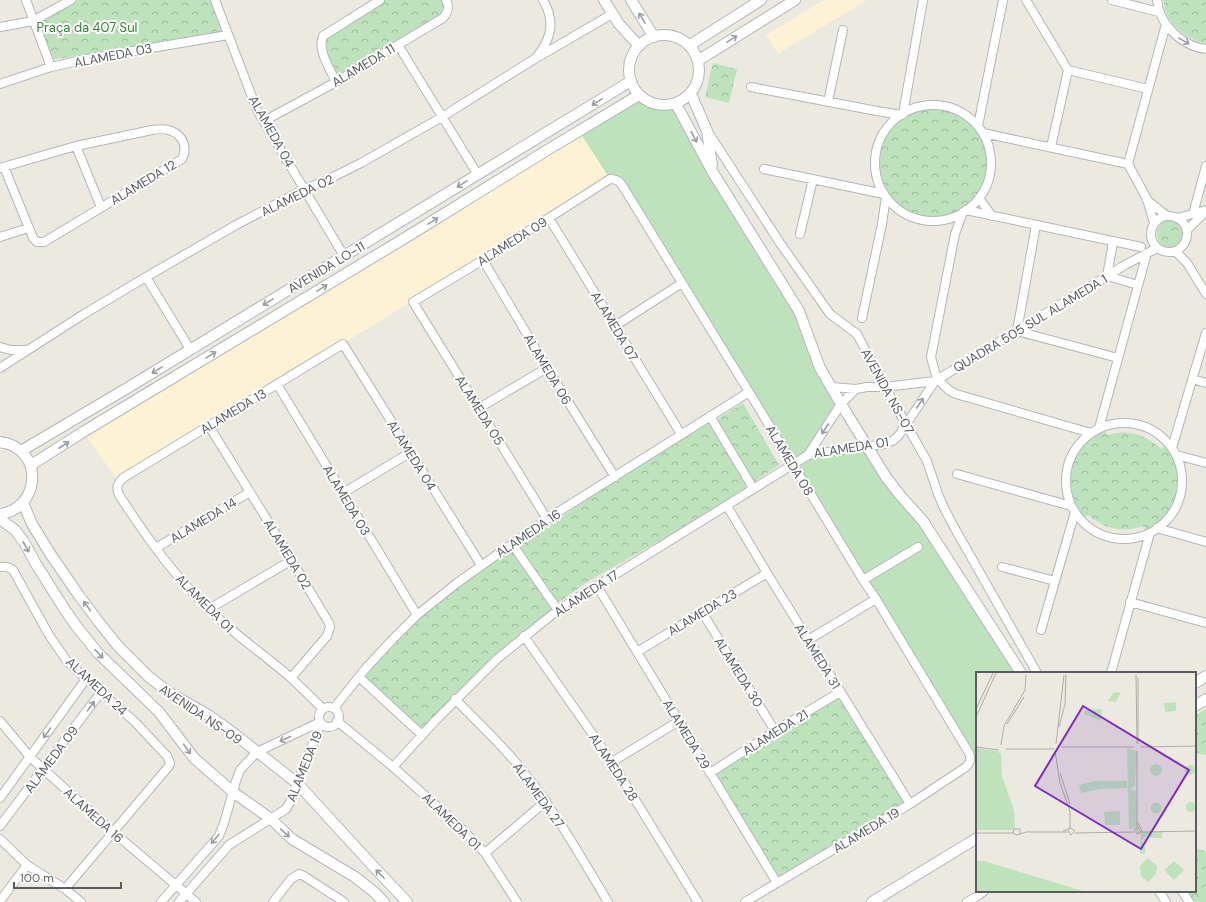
<svg xmlns="http://www.w3.org/2000/svg" width="1206" height="902" font-family="'DM Sans',sans-serif">
<style>
.commercial{fill:#fdf2d4}
.green{fill:#bee3bc}
.forest{fill:url(#forest-crowns)}
.lines{fill:none;stroke-linecap:round;stroke-linejoin:round}
.minor-casing{stroke:#b3b7bb;stroke-width:10}
.tertiary-casing{stroke:#b3b7bb;stroke-width:12}
.minor{stroke:#fff;stroke-width:8}
.tertiary{stroke:#fff;stroke-width:10}
.oneway{stroke:#9b9ea0}
.labels{text-anchor:middle;stroke-width:4;stroke-linejoin:round;paint-order:stroke}
.park-label{font-size:13px;fill:#368336;stroke:#fff}
.street-label{font-size:13px;fill:#595d61;stroke:#fff}
.inset-road{fill:none;stroke:#adada9;stroke-width:1}
.view{fill:#7b2cbf;fill-opacity:0.15;stroke:#7b2cbf;stroke-width:2}
.inset-edge{fill:none;stroke:#595d61;stroke-width:2}
</style>
<defs>
<pattern id="forest-crowns" width="20" height="18" patternUnits="userSpaceOnUse"><rect width="20" height="18" fill="#bee3bc"/><path d="M2 6a3 3 0 1 1 6 0M12 15a3 3 0 1 1 6 0" fill="none" stroke="#9dbb9c"/></pattern>
</defs>
<rect width="100%" height="100%" fill="#ece9e0"/>
<path class="commercial" d="M824 0H867L778 54 766 35Z
M579 131 610 179 119 482 83 432Z"/>
<path class="green" d="M639 95 663 106 676 104 786 289 841 404 808 455 868 446 1024 673H977V765L965 747 617 180 610 179 579 131Z"/>
<path class="forest" d="M78 0H213L228 35 48 60 36 25Z
M380 0H446V15L336 82 321 45 327 32Z
M1163 0H1206V43C1190 41 1172 28 1166 13 1165 9 1164 4 1163 0Z
M713 63 737 69 729 103 705 97Z
M876 163a57 57 0 1 1 114 0a57 57 0 1 1-114 0Z
M1157 234a14 14 0 1 1 28 0a14 14 0 1 1-28 0Z
M743 403 779 465 751 484 753 488 587 582 555 605 558 610 524 636 422 735 359 677 393 639 512 544 548 594 519 546 710 416 714 421Z
M1105 430 1107 435C1128 429 1145 434 1161 449L1166 446C1185 467 1181 504 1159 523 1155 526 1150 528 1145 531L1143 526C1122 533 1104 529 1088 515L1084 518C1061 490 1068 442 1105 430Z
M840 692 910 804 777 883 710 773Z
M1206 709V755L1195 753V716Z
M1195 848 1206 851V902H1187L1180 891H1195Z"/>
<g class="lines">
<defs>
<path id="minor" d="M26 0 51 67
M215 0 257 110 344 256
M1026 0 1068 70
M1112 0 1159 12
M1157 0C1158 4 1158 9 1160 13 1167 31 1186 47 1206 49
M0 27 33 21 71 0
M398 45 478 175
M540 56 612 14
M1068 70 1148 89
M336 82C330 68 317 51 323 36L380 0
M0 84 51 67 86 59 228 35
M751 87 877 111 901 115
M828 102 843 30
M875 163a58 58 0 1 1 116 0a58 58 0 1 1-116 0Z
M903 114 923 0
M264 121 336 82 443 18C448 12 450 7 446 0
M978 126 1003 0
M708 132 780 243 830 314 857 334 885 387 927 461 938 494 944 508 954 527 1037 673
M983 133 1128 164
M76 146 101 207
M1051 147 1068 70
M1128 164 1166 24
M1128 164 1147 199 1154 223
M0 168 76 146 152 130C158 129 165 128 171 131 183 135 188 148 182 159L44 242H37L33 238 4 167
M764 169 884 194
M979 198 992 216
M1147 200 1167 216
M966 210 1141 247
M963 212 955 234 931 357 937 379 950 391 956 394 1091 433
M1193 214 1206 166
M1151 234a18 18 0 1 1 36 0a18 18 0 1 1-36 0Z
M549 218 681 434
M1178 218 1206 210
M1036 225 1017 331 1118 358
M1187 230 1206 211
M800 234 813 179
M0 237 28 228
M1113 242 1107 276 1138 285
M1175 251 1187 263 1206 294
M483 260 547 368 615 477
M146 277 190 349
M862 318 882 224 886 197
M615 326 682 283
M0 347 11 350H27
M0 368 84 314 146 277 236 225 305 189 325 181 361 163 442 117 536 58C551 39 556 22 543 0
M1192 379 1206 383
M277 384 417 615
M831 387 856 389 867 387H885L935 381 1125 265 1157 248
M479 408 547 368
M710 416 753 488
M1066 481a58 58 0 1 1 116 0a58 58 0 1 1-116 0Z
M209 426 274 531 329 623 330 627 327 636 291 678
M1099 428 1147 253
M1172 448 1206 333
M808 455 841 404 856 389
M1176 455 1206 463
M957 474 1071 506
M343 493 411 452
M727 506 767 573 910 804
M547 519 413 302 483 260 610 179C616 179 618 180 622 185L749 392 863 580 876 599 969 753C971 759 971 762 966 767L910 804 745 902
M1157 528 1206 542
M512 544 558 610
M156 548 250 492
M0 567C5 566 9 567 13 570L49 635 67 661 86 679 135 722 167 756 170 763 169 766 65 889
M1002 567 1055 581
M863 580 918 547
M597 586 777 883
M1130 602 1206 623
M209 609 292 560
M702 612 775 731
M1041 630 1075 512
M524 636 612 762 698 902
M808 640 876 599
M637 652 767 573
M1111 673 1150 533
M359 677 422 735
M455 699C479 724 505 747 526 775 557 814 582 859 608 902
M319 717a10 10 0 1 1 20 0a10 10 0 1 1-20 0Z
M334 708 366 668 393 639 417 615 457 583 547 519 749 392
M323 709C312 698 301 687 290 677 258 650 223 626 195 595 166 565 142 530 119 495 116 488 117 484 123 478L343 344 481 565
M0 721 30 757 113 832 196 902
M337 721 393 767 456 823 485 853 517 902
M612 762 679 721
M393 767 435 721 497 659 558 610 808 455 884 444 894 440 899 435 935 381
M710 773 775 731 840 692
M0 798 86 679
M0 826 101 692
M0 839 27 865 65 889 81 902
M485 853 546 801
M1159 891 1166 902
M1182 891 1189 902
M0 901 27 865
M161 902 219 836 224 823 236 781 240 770 257 752 320 722
M179 902 229 845 286 809 290 802 297 783 321 723
M273 902 291 879 299 874 304 876 344 902
M967 902 979 895 984 891"/>
<path id="tertiary" d="M604 0 619 24 639 46
M631 0 654 37
M629 70a35 35 0 1 1 70 0a35 35 0 1 1-70 0Z
M690 45 761 0
M699 60 795 0
M691 94 707 131 712 165
M676 104 712 171 799 311 820 368 841 404 886 477 899 494 923 521 1021 673
M0 442C3 443 6 443 9 444 45 457 37 510 0 514
M21 451 129 387 631 81
M31 465 83 432 405 238 544 152 639 95
M23 503 32 524 51 555 80 597 98 621 118 646 149 677 170 693 210 716 232 732 297 783 373 866 407 902
M0 519 15 530 24 542 36 564 65 610 77 627 98 653 159 712 194 758 233 792 271 819 292 839 355 877 374 892 384 902
M1195 683 1206 676
M1195 706 1206 699
M872 902 977 838"/>
</defs>
<use href="#minor" class="minor-casing"/>
<use href="#tertiary" class="tertiary-casing"/>
<use href="#minor" class="minor"/>
<use href="#tertiary" class="tertiary"/>
</g>
<defs><path id="oneway-shaft" d="M-6 0H5M1.5-3L5.5 0L1.5 3" fill="none" stroke-width="1.6" stroke-linecap="round" stroke-linejoin="round"/></defs>
<g class="oneway">
<use href="#oneway-shaft" transform="translate(642 18) rotate(-122)"/>
<use href="#oneway-shaft" transform="translate(732 39) rotate(-32)"/>
<use href="#oneway-shaft" transform="translate(1184 41) rotate(29)"/>
<use href="#oneway-shaft" transform="translate(597 102) rotate(148)"/>
<use href="#oneway-shaft" transform="translate(694 137) rotate(62)"/>
<use href="#oneway-shaft" transform="translate(462 184) rotate(149)"/>
<use href="#oneway-shaft" transform="translate(433 221) rotate(-32)"/>
<use href="#oneway-shaft" transform="translate(322 288) rotate(-31)"/>
<use href="#oneway-shaft" transform="translate(268 302) rotate(149)"/>
<use href="#oneway-shaft" transform="translate(211 355) rotate(-31)"/>
<use href="#oneway-shaft" transform="translate(157 370) rotate(149)"/>
<use href="#oneway-shaft" transform="translate(920 403) rotate(-56)"/>
<use href="#oneway-shaft" transform="translate(825 429) rotate(123)"/>
<use href="#oneway-shaft" transform="translate(64 445) rotate(-33)"/>
<use href="#oneway-shaft" transform="translate(26 547) rotate(61)"/>
<use href="#oneway-shaft" transform="translate(87 606) rotate(-126)"/>
<use href="#oneway-shaft" transform="translate(99 654) rotate(47)"/>
<use href="#oneway-shaft" transform="translate(91 706) rotate(-53)"/>
<use href="#oneway-shaft" transform="translate(47 733) rotate(126)"/>
<use href="#oneway-shaft" transform="translate(285 739) rotate(155)"/>
<use href="#oneway-shaft" transform="translate(187 749) rotate(54)"/>
<use href="#oneway-shaft" transform="translate(285 833) rotate(43)"/>
<use href="#oneway-shaft" transform="translate(215 839) rotate(130)"/>
<use href="#oneway-shaft" transform="translate(380 874) rotate(-134)"/>
</g>
<g class="labels">
<g class="park-label">
<text x="87" y="32">Praça da 407 Sul</text>
</g>
<g class="street-label">
<text transform="translate(113 55) rotate(-11)" y="5">ALAMEDA 03</text>
<text transform="translate(363 65) rotate(-31)" y="5">ALAMEDA 11</text>
<text transform="translate(272 131) rotate(61)" y="5">ALAMEDA 04</text>
<text transform="translate(143 182) rotate(-31)" y="5">ALAMEDA 12</text>
<text transform="translate(297 195) rotate(-26)" y="5">ALAMEDA 02</text>
<text transform="translate(512 241) rotate(-32)" y="5">ALAMEDA 09</text>
<text transform="translate(326 267) rotate(-31)" y="5">AVENIDA LO-11</text>
<text transform="translate(1030 323) rotate(-31)" y="5">QUADRA 505 SUL ALAMEDA 1</text>
<text transform="translate(615 326) rotate(59)" y="5">ALAMEDA 07</text>
<text transform="translate(548 369) rotate(59)" y="5">ALAMEDA 06</text>
<text transform="translate(888 391) rotate(61)" y="5">AVENIDA NS-07</text>
<text transform="translate(480 410) rotate(58)" y="5">ALAMEDA 05</text>
<text transform="translate(233 411) rotate(-31)" y="5">ALAMEDA 13</text>
<text transform="translate(851 447) rotate(-9)" y="5">ALAMEDA 01</text>
<text transform="translate(412 455) rotate(58)" y="5">ALAMEDA 04</text>
<text transform="translate(790 460) rotate(59)" y="5">ALAMEDA 08</text>
<text transform="translate(347 500) rotate(59)" y="5">ALAMEDA 03</text>
<text transform="translate(203 520) rotate(-31)" y="5">ALAMEDA 14</text>
<text transform="translate(528 533) rotate(-34)" y="5">ALAMEDA 16</text>
<text transform="translate(288 554) rotate(59)" y="5">ALAMEDA 02</text>
<text transform="translate(586 593) rotate(-33)" y="5">ALAMEDA 17</text>
<text transform="translate(205 603) rotate(45)" y="5">ALAMEDA 01</text>
<text transform="translate(702 612) rotate(-31)" y="5">ALAMEDA 23</text>
<text transform="translate(818 656) rotate(58)" y="5">ALAMEDA 31</text>
<text transform="translate(739 672) rotate(58)" y="5">ALAMEDA 30</text>
<text transform="translate(97 686) rotate(43)" y="5">ALAMEDA 24</text>
<text transform="translate(201 714) rotate(34)" y="5">AVENIDA NS-09</text>
<text transform="translate(775 732) rotate(-32)" y="5">ALAMEDA 21</text>
<text transform="translate(687 734) rotate(59)" y="5">ALAMEDA 29</text>
<text transform="translate(51 759) rotate(-53)" y="5">ALAMEDA 09</text>
<text transform="translate(304 766) rotate(-68)" y="5">ALAMEDA 19</text>
<text transform="translate(614 767) rotate(57)" y="5">ALAMEDA 28</text>
<text transform="translate(539 795) rotate(54)" y="5">ALAMEDA 27</text>
<text transform="translate(94 815) rotate(42)" y="5">ALAMEDA 16</text>
<text transform="translate(452 821) rotate(44)" y="5">ALAMEDA 01</text>
<text transform="translate(866 830) rotate(-31)" y="5">ALAMEDA 19</text>
</g>
</g>
<g transform="translate(976 672)">
<rect width="220" height="220" fill="#ece9e0"/>
<path d="M151 76 161 79 159 114 154 117 160 119 161 155 153 158Z" fill="#bee3bc"/>
<path d="M145 20 140 30 132 29 137 21ZM200 30V39L189 40 188 31ZM126 37 125 49 108 42 109 38ZM0 76 21 79 25 82 26 104 38 138 39 155 36 158H0ZM174 98a6 6 0 1 1 12 0a6 6 0 1 1-12 0ZM209 98a5 5 0 1 1 10 0a5 5 0 1 1-10 0ZM119 109H151V116L124 117 105 121 103 113ZM210 135a5 5 0 1 1 10 0a5 5 0 1 1-10 0ZM174.5 136a5.5 5.5 0 1 1 11 0a5.5 5.5 0 1 1-11 0ZM144 139V153H129L128 140ZM163 155 166 160H186V166H175L171 163 165 169 169 174V182L164 181 165 162H160V156ZM172 186 181 194 180 202 172 210 165 204 164 194ZM0 189H8L107 219H0ZM198 189 208 198 198 208 188 198Z" fill="#bee3bc"/>
<path class="inset-road" d="M160 3 161 72M162 6V72M0 37 17 1M0 45 20 1M31 52 48 25M83 55 89 32 90 3M80 72 88 3M25 73 28 54 49 18 50 3M0 75 23 78M85 75H158M165 75 220 74M30 77H78M79 79 84 111 94 139V156M161 79V155M84 101 94 132M162 151 166 159 161 162 158 158 163 155M87 159 95 156 99 159 95 163 92 158M166 160 220 159M0 161H37M99 161 158 160M44 162V157H38L37 161 41 163 50 160H92"/>
<path class="view" d="M107 34 213 98 165 177 59 114Z"/>
<rect width="220" height="220" class="inset-edge"/>
</g>
<path d="M14 882v6h107v-6" fill="none" stroke="#595d61" stroke-width="2"/>
<text x="20" y="882" font-size="12" fill="#595d61" stroke="#ffffff" stroke-width="3" paint-order="stroke">100 m</text>
</svg>
